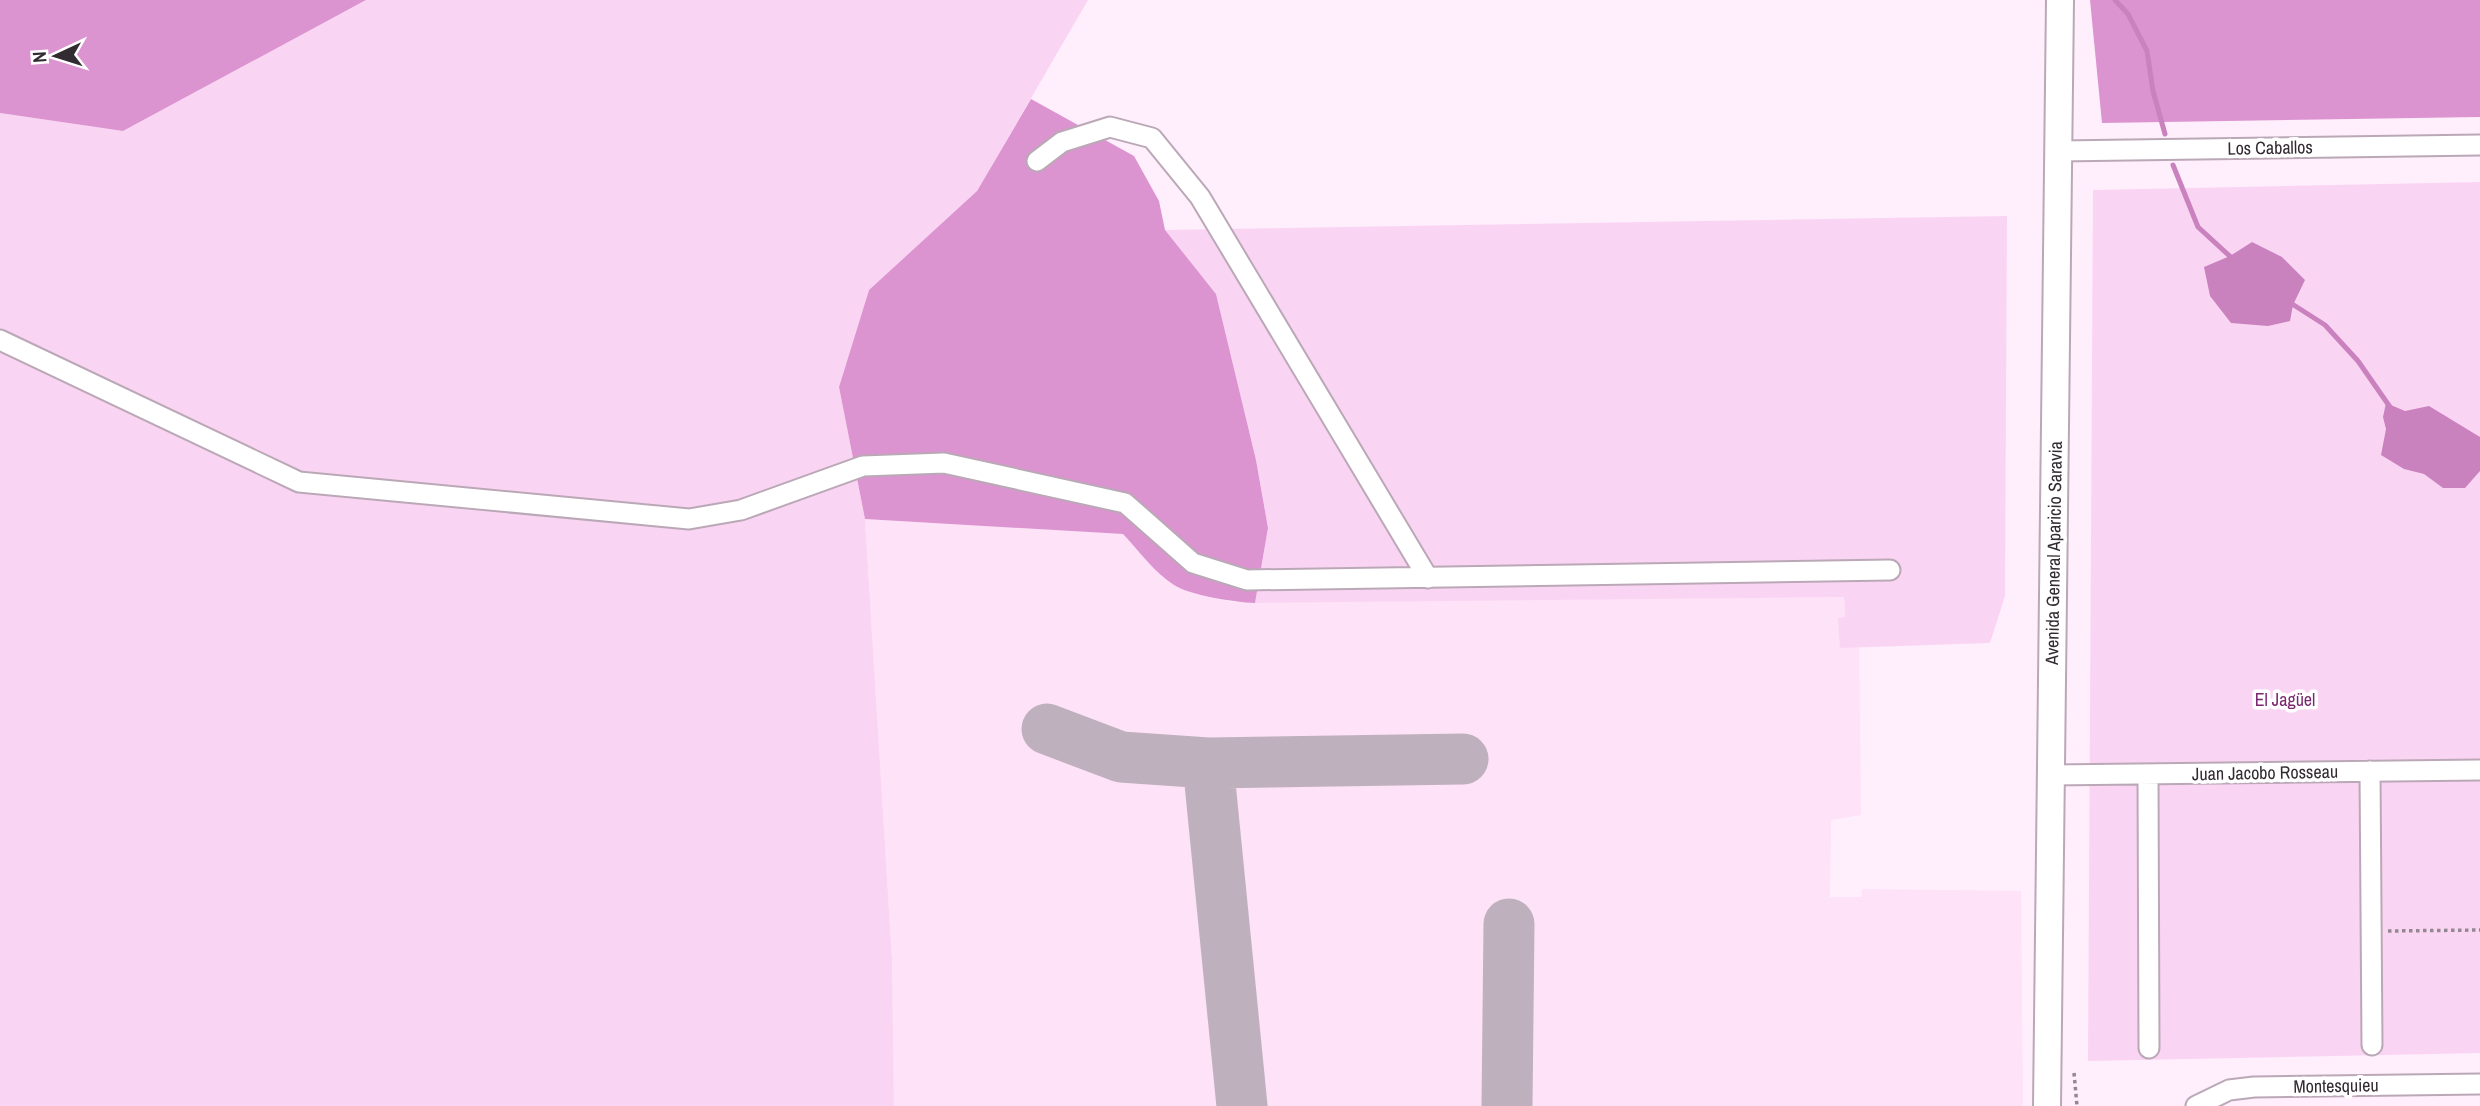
<svg xmlns="http://www.w3.org/2000/svg" width="2480" height="1106" font-family="'Archivo Narrow',sans-serif">
<style>
.built{fill:#fee2f8}
.green{fill:#fad5f3}
.forest{fill:#dc94d0}
.water{fill:#c982be}
.lines{fill:none;stroke-linecap:round;stroke-linejoin:round}
.stream{stroke:#c982be;stroke-width:5}
.taxiway{stroke:#beb0bc;stroke-width:51}
.minor-casing{stroke:#bba8b7;stroke-width:23}
.secondary-casing{stroke:#bba8b7;stroke-width:30}
.path{stroke:#938891;stroke-width:3.5;stroke-dasharray:3.5 3.5;stroke-linecap:butt}
.minor{stroke:#fff;stroke-width:19}
.secondary{stroke:#fff;stroke-width:26}
.labels{text-anchor:middle;stroke-width:7;stroke-linejoin:round;paint-order:stroke}
.street-label{font-size:18px;fill:#322b31;stroke:#fff}
.park-label{font-size:18px;fill:#7a2771;stroke:#fff}
</style>
<rect width="100%" height="100%" fill="#ffeefc"/>
<path class="built" d="M865 519 1123 534 1158 571 1230 602 1844 597 1845 618H1839L1841 648 1859 646 1861 815 1831 820 1830 897H1862V889L2021 891 2023 1106H894L892 959Z"/>
<path class="green" d="M366 0H1088L977 191 869 290 839 387 865 519 892 959 894 1106H0V113L123 131Z
M2480 182V1053L2088 1061 2093 190Z
M2007 216 2005 596 1990 643 1840 648 1838 618 1845 617 1844 597 1255 603 1268 528 1256 460 1216 294 1164 230Z"/>
<path class="forest" d="M0 0H366L123 131 0 113Z
M2090 0H2480V117L2102 123Z
M1031 99 1134 156 1159 201 1165 230 1216 294 1256 460 1268 528 1255 603C1234 602 1192 596 1174 585 1154 572 1139 551 1123 534L865 519 839 387 869 290 977 191Z"/>
<path class="water" d="M2252 242 2282 257 2305 280 2293 305 2290 321 2268 326 2231 323 2210 296 2204 267 2230 256Z
M2386 403 2405 411 2429 406 2480 437V471L2465 488H2443L2424 474 2404 469 2381 455 2386 429 2383 417Z"/>
<g class="lines">
<path class="stream" d="M2115 0 2128 14 2147 51 2153 91 2165 134
M2173 165 2198 227 2234 260
M2289 302 2325 325 2358 361 2390 407"/>
<path class="taxiway" d="M1047 729 1121 757 1208 763 1463 759
M1208 763 1242 1106
M1507 1106 1509 924"/>
<defs>
<path id="minor" d="M2059 151 2480 145
M1037 161 1062 142 1110 127 1152 138 1200 197 1428 578
M0 340 299 482 689 519 741 510 863 466 944 463 1125 503 1193 563 1247 580 1890 570
M2370 771 2372 1045
M2148 774 2149 1048
M2051 775 2480 770
M2196 1106 2229 1090 2254 1087 2480 1084"/>
<path id="secondary" d="M2047 1106 2060 0"/>
</defs>
<use href="#minor" class="minor-casing"/>
<use href="#secondary" class="secondary-casing"/>
<path class="path" d="M2388 931 2480 930
M2074 1073 2077 1106"/>
<use href="#minor" class="minor"/>
<use href="#secondary" class="secondary"/>
</g>
<g class="labels">
<g class="street-label">
<text transform="translate(2270 148) rotate(-1)" y="6">Los Caballos</text>
<text transform="translate(2054 553) rotate(-89)" y="6">Avenida General Aparicio Saravia</text>
<text transform="translate(2265 773) rotate(-1)" y="6">Juan Jacobo Rosseau</text>
<text transform="translate(2336 1086) rotate(-1)" y="6">Montesquieu</text>
</g>
<g class="park-label">
<text x="2285" y="706">El Jagüel</text>
</g>
</g>
<g transform="translate(56 56) rotate(266)" stroke="#ffffff" stroke-width="5" paint-order="stroke">
<path d="M0-5L12 26L0 18L-12 26Z" fill="#322b31"/>
<text y="-10" font-size="19" font-weight="bold" text-anchor="middle" fill="#322b31">N</text>
</g>
</svg>
